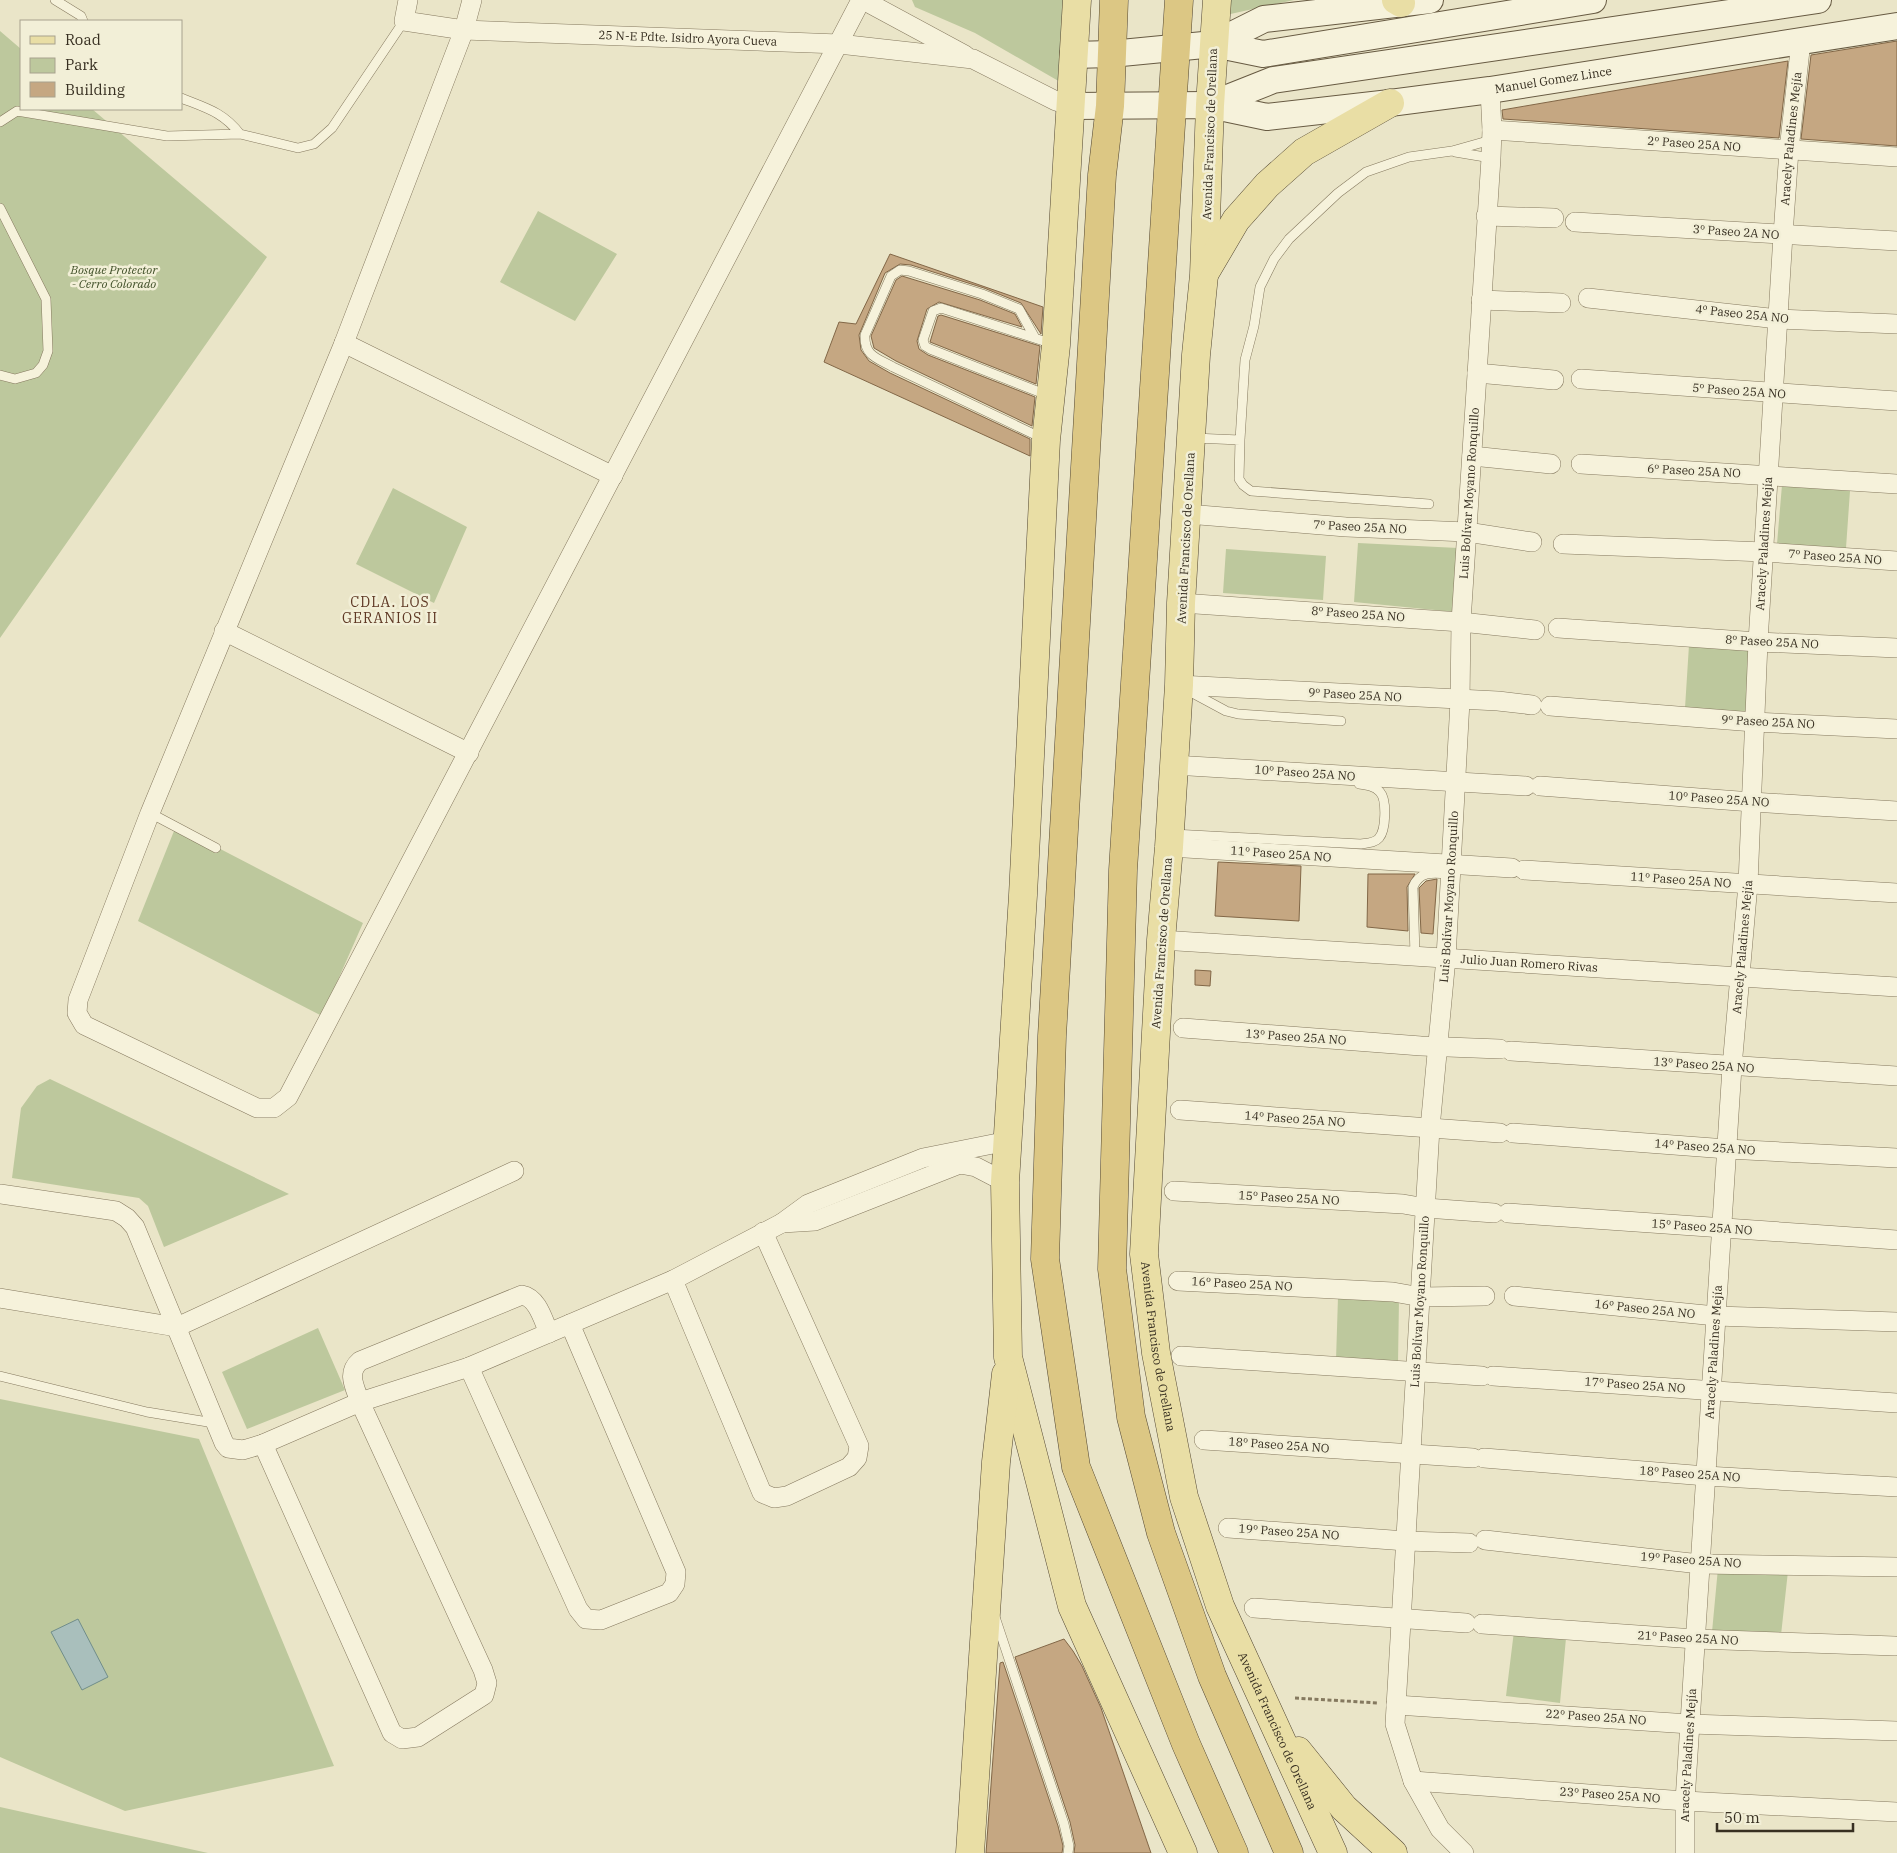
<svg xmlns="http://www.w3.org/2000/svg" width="1897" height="1853" font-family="'IBM Plex Serif',serif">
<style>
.green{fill:#bdc89d}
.water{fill:#a9bfbc;stroke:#708d8a}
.building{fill:#c5a782;stroke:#826747}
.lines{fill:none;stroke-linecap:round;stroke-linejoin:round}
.service-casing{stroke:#85795f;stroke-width:10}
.minor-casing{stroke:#85795f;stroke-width:20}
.secondary-casing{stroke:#675a42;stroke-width:28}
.primary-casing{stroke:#534733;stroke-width:29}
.trunk-casing{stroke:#534733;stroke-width:29}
.path{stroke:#85795f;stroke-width:3;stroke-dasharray:4 2.5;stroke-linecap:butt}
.service{stroke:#f6f2db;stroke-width:9}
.minor{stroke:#f6f2db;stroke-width:19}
.secondary{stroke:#f6f2db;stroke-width:26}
.primary{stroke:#e9dea5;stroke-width:28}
.trunk{stroke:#dcc784;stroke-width:28}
.labels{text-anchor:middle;stroke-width:5;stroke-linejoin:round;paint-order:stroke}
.street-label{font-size:12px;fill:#372f21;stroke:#f2efd7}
.park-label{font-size:12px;font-style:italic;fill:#42512a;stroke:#f2efd7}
.neighbourhood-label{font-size:14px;letter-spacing:1px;fill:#5f3925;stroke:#f2efd7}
</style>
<rect width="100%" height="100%" fill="#eae5c8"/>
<path class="green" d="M912 0H1068L1062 83 975 33 915 7Z
M1227 0H1294L1226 15Z
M0 31 21 49V109H92L267 257 0 638Z
M538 211 617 254 575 321 500 282Z
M1782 485 1850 491 1846 548 1777 544Z
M393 488 467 527 434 603 356 564Z
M1358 543 1458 548 1455 612 1354 602Z
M1226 549 1326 556 1323 600 1223 593Z
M1689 645 1754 651 1750 712 1685 708Z
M176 826 363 923 322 1016 138 921Z
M50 1079 289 1194 164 1247 148 1206 139 1198 12 1178 21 1108 37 1086Z
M1338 1297 1399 1299 1398 1363 1336 1360Z
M318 1328 345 1390 247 1429 222 1372Z
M0 1399 199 1439 334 1766 125 1811 0 1757Z
M1718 1568 1788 1571 1781 1635 1712 1632Z
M1514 1631 1566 1638 1560 1703 1506 1696Z
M0 1807 208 1853H0Z"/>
<path class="water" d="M78 1619 108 1677 82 1690 51 1632Z"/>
<path class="building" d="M1897 41V146L1801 139 1811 55Z
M1788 61 1779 138 1503 119 1502 110Z
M890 254 1043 307 1041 334 1021 303 984 288 911 265 900 264 885 273 859 335 861 350 869 361 890 373 1030 439V456L824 362 839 322 856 324Z
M902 276 980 300 1015 314 1022 327 939 302 927 309 917 341 919 349 928 355 1035 397 1032 426 896 361 874 348 871 336 896 280Z
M941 315 1040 346 1036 384 930 342 938 316Z
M1218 862 1301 866 1299 921 1215 916Z
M1368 874H1415L1407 887 1408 931 1367 927Z
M1437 879 1433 934 1421 933 1419 888 1426 881Z
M1195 970 1211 971 1210 986 1195 985Z
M1064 1639 1073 1651 1082 1666 1101 1708 1151 1853H1074L1075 1845 1070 1822 1015 1657Z
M1003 1662 1058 1826 1063 1846 1062 1853H986L1000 1663Z"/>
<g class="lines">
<defs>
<path id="service" d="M55 0 81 16 83 21
M181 98C206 108 223 112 240 134
M0 122 17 111 167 136 240 134 298 148 314 144 332 128 404 21
M1455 152 1491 158
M0 208 46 299 48 351 43 365 36 373 15 379 0 375
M1035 338 1019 309 982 294 909 271 900 270 891 276 865 335C864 356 877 358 893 367L1042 438
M1047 395 930 349 925 346 923 340 933 311 941 308 1053 344
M1194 438 1240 440 1245 360 1254 326 1260 287 1274 259 1289 239 1338 193 1366 172 1409 157 1452 151 1491 140
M1240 440 1239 479 1243 485 1251 491 1429 504
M1187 690 1226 711 1238 714 1341 721
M150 813 216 848
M1173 834 1361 844C1367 843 1375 843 1379 838 1386 830 1387 800 1380 792 1375 786 1367 785 1359 784
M1415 956 1413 887C1420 870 1434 873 1450 874
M0 1376 147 1412 214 1423
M995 1617 1064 1824 1069 1846 1068 1853"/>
<g id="minor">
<path id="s1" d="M408 0 404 21 464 30 839 44 973 59 1056 101 1071 106"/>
<path d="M472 0 464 30 344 343 150 813 78 1000 77 1013 84 1025 257 1108H274L288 1097 861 0"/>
<path d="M863 0 965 55"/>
<path d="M1492 130 1897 157"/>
<path d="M1486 216 1554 218"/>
<path d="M1575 222 1897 241"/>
<path d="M1588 298 1778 319 1897 324"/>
<path d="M1481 300 1561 303"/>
<path d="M344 343 613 476"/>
<path d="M1477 373 1554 380"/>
<path d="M1581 379 1897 401"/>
<path d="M1472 456 1551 464"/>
<path d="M1581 464 1897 484"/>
<path d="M1187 514 1346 527 1467 532 1532 542"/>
<path d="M1563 544 1764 552 1897 561"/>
<path d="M1181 603 1461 622 1535 630"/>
<path d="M1558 628 1758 642 1897 648"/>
<path d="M224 631 469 753"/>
<path d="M1179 685 1498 701 1532 705"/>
<path d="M1550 706 1754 722 1897 729"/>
<path d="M1173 765 1526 786"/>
<path d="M1540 786 1752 802 1897 811"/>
<path d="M1169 847 1512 868"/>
<path d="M1524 870 1897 893"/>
<path id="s2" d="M1161 940 1897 987"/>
<path d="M1183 1028 1421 1046 1500 1049"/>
<path d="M1511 1051 1897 1076"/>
<path d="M1180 1110 1500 1133"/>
<path d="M1513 1133 1727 1149 1897 1158"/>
<path d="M1174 1191 1403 1204 1426 1208 1494 1213"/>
<path d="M0 1194 116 1211 127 1218 135 1227 224 1443 228 1448 243 1450 263 1444 360 1402 469 1367 673 1280 782 1223 808 1204 923 1158 1008 1141"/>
<path d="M1508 1213 1897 1240"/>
<path d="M782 1223 815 1221 960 1164 976 1167 1005 1182"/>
<path d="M673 1280 762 1493 774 1498 787 1496 849 1467 857 1458 859 1446 763 1232"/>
<path d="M1178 1281 1393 1292 1421 1297 1485 1296"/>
<path d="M1514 1296 1716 1316 1897 1322"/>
<path d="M0 1298 177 1327 514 1171"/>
<path d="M1181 1356 1482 1376"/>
<path d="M469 1367 578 1609 586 1619 601 1620 669 1593 675 1584 676 1572 570 1324"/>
<path d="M1493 1376 1897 1403"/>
<path d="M1204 1440 1473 1458"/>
<path d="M263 1444 392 1733 402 1739 418 1737 484 1695 487 1683 483 1670 360 1402C355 1387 346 1373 360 1361L522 1295C538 1298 543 1320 549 1333"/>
<path d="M1484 1458 1706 1476 1897 1487"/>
<path d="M1228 1528 1406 1541 1469 1543"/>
<path d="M1485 1540 1700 1564 1897 1567"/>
<path d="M1254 1608 1466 1623"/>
<path d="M1482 1624 1695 1639 1895 1646"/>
<path d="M1396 1705 1690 1724 1897 1731"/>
<path d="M1413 1781 1685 1801 1897 1812"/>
<path id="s3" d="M1464 1853 1440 1829 1413 1781 1395 1724 1430 1128 1446 958 1460 701 1461 622 1491 158 1492 130 1490 90"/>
<path id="s4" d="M1685 1853V1801L1732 1067 1748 884 1758 642 1783 235 1789 150 1801 41"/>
</g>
<g id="secondary">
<path d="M1214 44 1264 19 1430 0"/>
<path d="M1073 55 1111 54 1214 44 1263 54 1593 0"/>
<path d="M1210 105 1273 80 1818 0"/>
<path id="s5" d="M1071 106 1210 105 1267 117 1390 103 1490 90 1897 26"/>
</g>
<g id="primary">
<path d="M1077 0 1056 345 1046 440 1023 895 1005 1182 1008 1357 1072 1606 1183 1853"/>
<path id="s6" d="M1217 0 1210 105 1204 275 1196 355 1181 603 1179 685 1169 847 1161 940 1144 1254 1156 1353 1184 1497 1220 1606 1333 1853"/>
<path d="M1396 0 1401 3"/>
<path d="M1206 271 1236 220 1267 185 1304 152 1390 103"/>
<path d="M1298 1751 1344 1808 1393 1853"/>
<path d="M970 1853 996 1462 1006 1374"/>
</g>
<path id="trunk" d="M1114 0 1110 106 1102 175 1052 1036 1045 1259 1076 1467 1186 1744 1234 1853
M1179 0 1123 870 1112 1269 1131 1417 1161 1533 1212 1676 1289 1853"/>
</defs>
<use href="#service" class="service-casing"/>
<use href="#minor" class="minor-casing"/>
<use href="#secondary" class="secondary-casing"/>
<use href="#primary" class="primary-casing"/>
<use href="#trunk" class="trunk-casing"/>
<path class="path" d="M1295 1698 1378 1703"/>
<use href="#service" class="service"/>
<use href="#minor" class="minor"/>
<use href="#secondary" class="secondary"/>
<use href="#primary" class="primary"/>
<use href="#trunk" class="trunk"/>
</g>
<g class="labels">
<g class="street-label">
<text dy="4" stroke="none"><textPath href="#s1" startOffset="306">25 N-E Pdte. Isidro Ayora Cueva</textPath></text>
<text dy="4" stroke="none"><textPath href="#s5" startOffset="486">Manuel Gomez Lince</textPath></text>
<text transform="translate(1210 134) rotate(-88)" y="4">Avenida Francisco de Orellana</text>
<text dy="4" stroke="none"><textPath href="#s4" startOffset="1718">Aracely Paladines Mejía</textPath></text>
<text transform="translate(1694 144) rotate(4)" y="4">2º Paseo 25A NO</text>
<text transform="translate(1736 232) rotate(4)" y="4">3º Paseo 2A NO</text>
<text transform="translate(1742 314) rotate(6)" y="4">4º Paseo 25A NO</text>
<text transform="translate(1739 391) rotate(4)" y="4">5º Paseo 25A NO</text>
<text transform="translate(1694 471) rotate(3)" y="4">6º Paseo 25A NO</text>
<text dy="4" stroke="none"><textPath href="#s3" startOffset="1382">Luis Bolívar Moyano Ronquillo</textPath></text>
<text transform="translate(1360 527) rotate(3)" y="4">7º Paseo 25A NO</text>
<text transform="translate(1186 538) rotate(-87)" y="4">Avenida Francisco de Orellana</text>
<text dy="4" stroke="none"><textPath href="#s4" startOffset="1312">Aracely Paladines Mejía</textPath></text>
<text transform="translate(1835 557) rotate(4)" y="4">7º Paseo 25A NO</text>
<text transform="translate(1358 614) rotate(4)" y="4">8º Paseo 25A NO</text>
<text transform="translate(1772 642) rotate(3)" y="4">8º Paseo 25A NO</text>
<text transform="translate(1355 695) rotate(3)" y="4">9º Paseo 25A NO</text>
<text transform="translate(1768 722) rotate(3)" y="4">9º Paseo 25A NO</text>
<text transform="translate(1305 773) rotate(4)" y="4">10º Paseo 25A NO</text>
<text transform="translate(1719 799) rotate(4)" y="4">10º Paseo 25A NO</text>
<text transform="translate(1281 854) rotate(4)" y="4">11º Paseo 25A NO</text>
<text transform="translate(1681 880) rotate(4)" y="4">11º Paseo 25A NO</text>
<text dy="4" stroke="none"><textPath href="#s3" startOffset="978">Luis Bolívar Moyano Ronquillo</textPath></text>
<text transform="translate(1162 943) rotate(-86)" y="4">Avenida Francisco de Orellana</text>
<text dy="4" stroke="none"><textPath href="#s4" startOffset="908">Aracely Paladines Mejía</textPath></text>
<text dy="4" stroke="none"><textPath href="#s2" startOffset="369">Julio Juan Romero Rivas</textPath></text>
<text transform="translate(1296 1037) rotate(4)" y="4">13º Paseo 25A NO</text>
<text transform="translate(1704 1065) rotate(4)" y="4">13º Paseo 25A NO</text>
<text transform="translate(1295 1119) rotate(4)" y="4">14º Paseo 25A NO</text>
<text transform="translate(1705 1147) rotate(4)" y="4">14º Paseo 25A NO</text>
<text transform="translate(1289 1198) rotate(3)" y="4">15º Paseo 25A NO</text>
<text transform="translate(1702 1227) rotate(4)" y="4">15º Paseo 25A NO</text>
<text transform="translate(1242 1284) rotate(3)" y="4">16º Paseo 25A NO</text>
<text dy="4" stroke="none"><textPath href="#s3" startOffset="572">Luis Bolívar Moyano Ronquillo</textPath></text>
<text transform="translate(1645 1309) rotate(6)" y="4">16º Paseo 25A NO</text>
<text dy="4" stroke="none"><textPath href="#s6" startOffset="1350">Avenida Francisco de Orellana</textPath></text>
<text dy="4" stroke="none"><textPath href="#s4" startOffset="502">Aracely Paladines Mejía</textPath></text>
<text transform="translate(1635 1385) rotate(4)" y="4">17º Paseo 25A NO</text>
<text transform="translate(1279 1445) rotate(4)" y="4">18º Paseo 25A NO</text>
<text transform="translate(1690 1474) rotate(4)" y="4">18º Paseo 25A NO</text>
<text transform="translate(1289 1532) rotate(4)" y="4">19º Paseo 25A NO</text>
<text transform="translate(1691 1560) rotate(4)" y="4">19º Paseo 25A NO</text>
<text transform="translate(1688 1638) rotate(3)" y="4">21º Paseo 25A NO</text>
<text transform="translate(1596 1717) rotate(4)" y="4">22º Paseo 25A NO</text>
<text dy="4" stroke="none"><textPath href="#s6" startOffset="1755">Avenida Francisco de Orellana</textPath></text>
<text dy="4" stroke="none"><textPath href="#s4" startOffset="98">Aracely Paladines Mejía</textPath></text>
<text transform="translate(1610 1795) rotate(4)" y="4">23º Paseo 25A NO</text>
</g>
<g class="park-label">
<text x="114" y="274">Bosque Protector<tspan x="114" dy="14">- Cerro Colorado</tspan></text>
</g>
<g class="neighbourhood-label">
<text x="390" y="607">CDLA. LOS<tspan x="390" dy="16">GERANIOS II</tspan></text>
</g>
</g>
<rect x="20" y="20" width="162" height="90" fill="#f2efd7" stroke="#a7a28e"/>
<rect x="30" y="36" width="25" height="8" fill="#e9dea5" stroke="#a7a28e"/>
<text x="65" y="45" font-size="15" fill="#372f21">Road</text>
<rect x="30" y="58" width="25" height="15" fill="#bdc89d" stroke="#a7a28e"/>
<text x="65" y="70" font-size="15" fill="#372f21">Park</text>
<rect x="30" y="82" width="25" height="15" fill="#c5a782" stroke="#a7a28e"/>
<text x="65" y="95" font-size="15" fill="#372f21">Building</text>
<path d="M1717 1823v8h136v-8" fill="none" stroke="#372f21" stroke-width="2.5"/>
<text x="1724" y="1823" font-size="15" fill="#372f21" stroke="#f2efd7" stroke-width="4" paint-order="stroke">50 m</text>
</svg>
